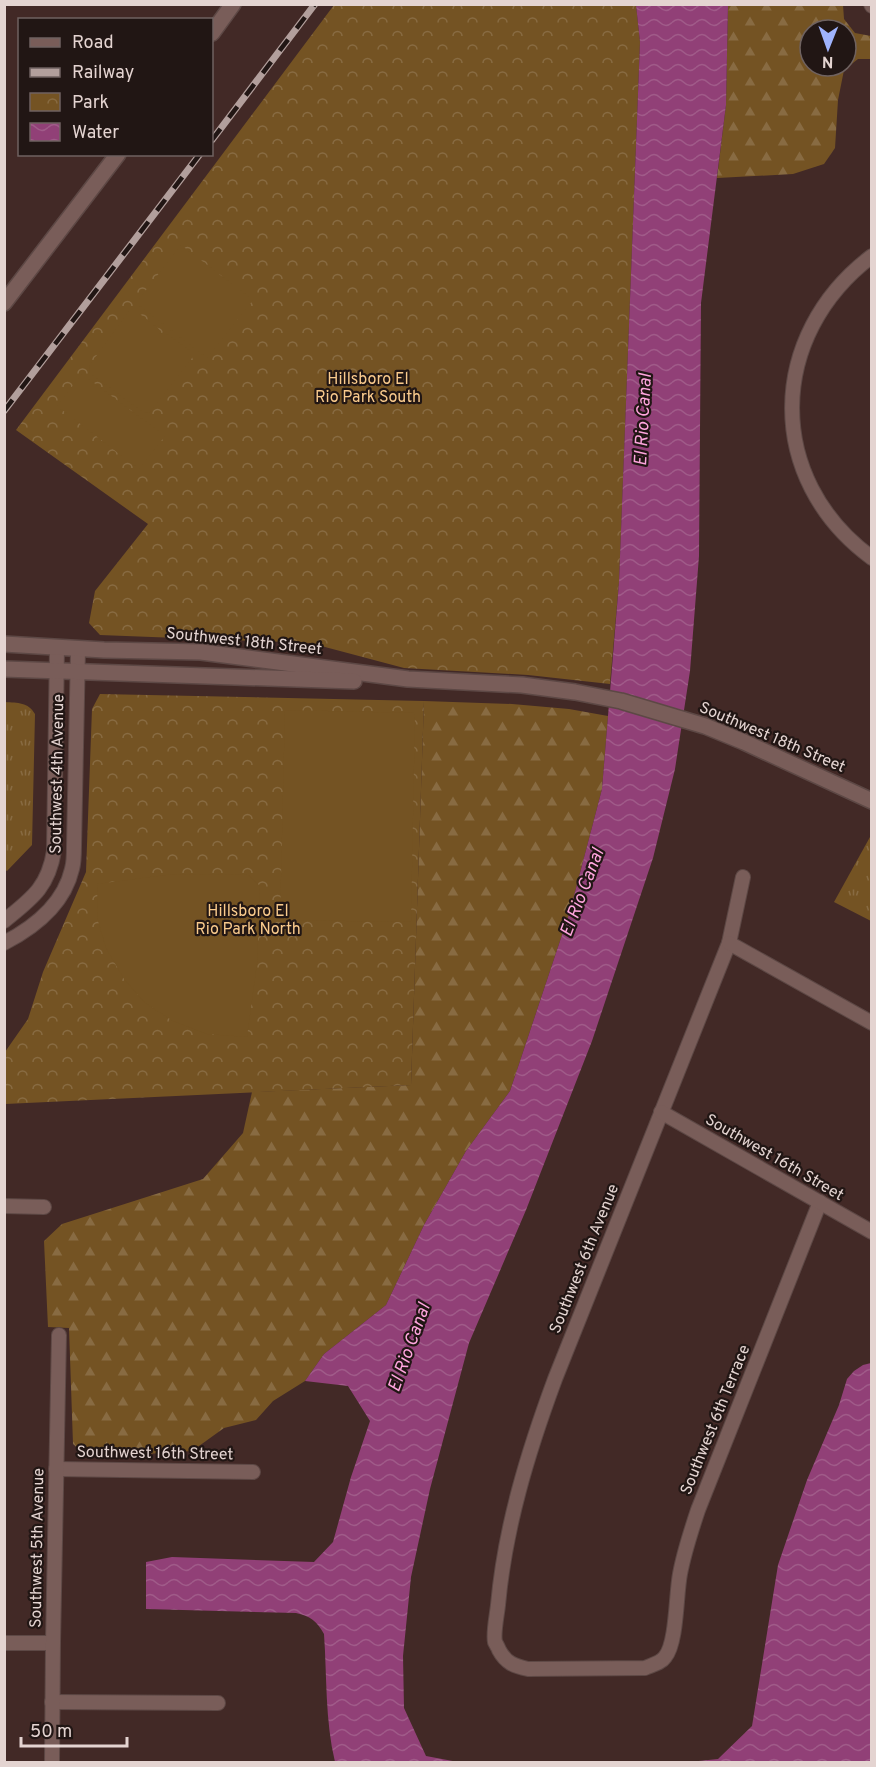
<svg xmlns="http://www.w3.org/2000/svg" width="876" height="1767" viewBox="0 0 876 1767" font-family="Overpass,sans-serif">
	<defs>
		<pattern id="grass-tufts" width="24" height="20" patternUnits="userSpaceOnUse" patternTransform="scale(1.5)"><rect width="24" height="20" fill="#745323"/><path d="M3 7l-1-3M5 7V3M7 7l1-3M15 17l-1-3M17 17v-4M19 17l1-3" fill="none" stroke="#886b42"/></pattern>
		<pattern id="forest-firs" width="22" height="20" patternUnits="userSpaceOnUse" patternTransform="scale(1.5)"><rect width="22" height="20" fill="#745323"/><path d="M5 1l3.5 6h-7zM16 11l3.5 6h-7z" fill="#886b42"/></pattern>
		<pattern id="park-crowns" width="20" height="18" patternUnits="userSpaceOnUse" patternTransform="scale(1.5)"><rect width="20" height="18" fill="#745323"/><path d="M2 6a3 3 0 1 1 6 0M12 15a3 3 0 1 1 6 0" fill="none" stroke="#886b42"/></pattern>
		<pattern id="water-waves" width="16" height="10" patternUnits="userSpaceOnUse" patternTransform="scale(1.5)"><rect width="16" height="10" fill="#914077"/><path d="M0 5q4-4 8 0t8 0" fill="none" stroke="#a05b89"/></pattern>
	</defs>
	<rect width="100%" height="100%" fill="#422926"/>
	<g fill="url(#grass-tufts)">
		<path d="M5 702C18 703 28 702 35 714L32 845 7 871 4 869Z"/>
		<polygon points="870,837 872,838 871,921 834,902"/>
	</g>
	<g fill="url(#forest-firs)" fill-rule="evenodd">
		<path d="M728 5H843L844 19 855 33 871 36V59H858L844 70 838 100 835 148 824 164 793 174 717 178 726 105ZM810 30H846V66H810Z"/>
		<polygon points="424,701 512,704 569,709 608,716 602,789 570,911 510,1091 466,1151 424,1225 386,1305 324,1354 305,1381 273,1401 256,1420 224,1428 192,1451 101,1457 84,1454 73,1444 69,1328 48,1327 44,1241 62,1224 203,1179 243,1133 252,1092 411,1085"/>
	</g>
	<g fill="url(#park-crowns)">
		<polygon points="334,5 636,5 640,42 619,582 610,684 528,675 404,668 310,643 100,635 89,623 95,591 148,524 16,430"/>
		<polygon points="100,694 424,701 411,1085 5,1104 5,1052 28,1019 43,972 86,872 92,709"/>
	</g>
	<g fill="#745323">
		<polygon points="181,245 253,300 207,358 136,303"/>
		<polygon points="129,311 136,311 159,329 159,334 164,332 192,352 192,358 150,412 144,413 90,373 89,366"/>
		<polygon points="82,374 165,436 139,469 57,406"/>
		<polygon points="285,710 415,713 411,922 280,920"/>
		<polygon points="173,874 248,875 260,886 257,963 247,1037 207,1034 173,1021 145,1003 124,979 106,948 98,921 97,884"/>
	</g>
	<g fill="url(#water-waves)">
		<path d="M636 5H728L726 105 701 303 699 556 690 671 675 769 653 858 592 1041 526 1210 469 1343 430 1489 411 1577 403 1656 404 1708 426 1756 458 1762H335C325 1720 327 1677 324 1634 317 1621 310 1616 296 1613L146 1609V1562L172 1557 314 1562 333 1542 351 1477 370 1421 348 1386 305 1381 324 1354 386 1305 424 1225 466 1151 510 1091 570 911 602 789 619 582 640 42Z"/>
		<polygon points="871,1363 871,1762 689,1762 718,1759 752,1726 778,1565 807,1480 839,1405 847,1379 854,1371 863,1365"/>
	</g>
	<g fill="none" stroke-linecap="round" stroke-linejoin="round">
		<g stroke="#5d4845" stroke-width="16">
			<g id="minor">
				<polyline points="871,4 872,6"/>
				<path d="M872 256C767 335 764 479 872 558"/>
				<path d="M743 877 729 943 555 1379C528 1452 505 1527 498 1605 497 1615 493 1633 495 1642 495 1642 499 1649 499 1650 506 1663 514 1666 528 1669L645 1668C652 1665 661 1663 665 1657 677 1643 676 1594 680 1574 684 1552 691 1531 698 1510L820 1202"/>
				<path d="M4 921C31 899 48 888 54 851L57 647"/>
				<path d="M4 943C35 927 64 904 72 869 74 862 74 853 74 846L78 649"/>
				<polyline points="729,943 872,1023"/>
				<polyline points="661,1112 872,1232"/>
				<polyline points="4,1206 44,1207"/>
				<polyline points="56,1469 253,1472"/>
				<polyline points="4,1643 53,1643"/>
				<polyline points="52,1702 218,1703"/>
				<polyline points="52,1762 53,1643 59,1335"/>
			</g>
		</g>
		<g stroke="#5d4845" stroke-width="18">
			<g id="secondary">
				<polyline points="212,33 233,4"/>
				<polyline points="4,303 118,154"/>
				<polyline points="4,644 104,650 201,652 408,679 522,685 575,692 621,701 705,726 744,742 872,801"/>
				<polyline points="4,669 354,681"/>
			</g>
		</g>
		<use href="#minor" stroke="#795d59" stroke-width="14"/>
		<use href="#secondary" stroke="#795d59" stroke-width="15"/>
		<g stroke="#b29f9c" stroke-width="7">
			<g id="rail">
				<polyline points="212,140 315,4"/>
				<polyline points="4,411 200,154"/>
			</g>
		</g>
		<use href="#rail" stroke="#211614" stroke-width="4.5" stroke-dasharray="14" stroke-linecap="butt"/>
	</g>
	<g text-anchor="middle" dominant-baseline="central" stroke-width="4.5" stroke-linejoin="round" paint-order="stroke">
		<g font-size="16" fill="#facb8d" stroke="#211614">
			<text x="368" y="380">Hillsboro El<tspan x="368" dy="18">Rio Park South</tspan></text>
			<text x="248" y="912">Hillsboro El<tspan x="248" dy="18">Rio Park North</tspan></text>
		</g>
		<g font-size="16" fill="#e4d4d1" stroke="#211614">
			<text transform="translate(244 642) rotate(6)">Southwest 18th Street</text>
			<text transform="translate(772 738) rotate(23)">Southwest 18th Street</text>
			<text transform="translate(58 774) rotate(-89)">Southwest 4th Avenue</text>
			<text transform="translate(774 1158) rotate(30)">Southwest 16th Street</text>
			<text transform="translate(585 1259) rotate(-68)">Southwest 6th Avenue</text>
			<text transform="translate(716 1420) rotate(-68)">Southwest 6th Terrace</text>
			<text transform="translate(155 1454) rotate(1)">Southwest 16th Street</text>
			<text transform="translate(38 1548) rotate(-89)">Southwest 5th Avenue</text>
		</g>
		<g font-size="18" font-style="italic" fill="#ffa5de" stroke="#211614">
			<text transform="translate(644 420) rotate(-87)">El Rio Canal</text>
			<text transform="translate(583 893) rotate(-69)">El Rio Canal</text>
			<text transform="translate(410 1348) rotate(-70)">El Rio Canal</text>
		</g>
	</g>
	<rect width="876" height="1767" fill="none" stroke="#e4d4d1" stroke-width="12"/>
	<rect x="18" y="18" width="195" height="138" fill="#211614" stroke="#6f6260" stroke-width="1.5"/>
	<rect x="30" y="38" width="30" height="9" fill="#795d59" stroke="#6f6260" stroke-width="1.5"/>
	<text x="72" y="48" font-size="18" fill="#e4d4d1">Road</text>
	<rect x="30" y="68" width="30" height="9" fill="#b29f9c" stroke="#6f6260" stroke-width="1.5"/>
	<text x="72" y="78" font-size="18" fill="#e4d4d1">Railway</text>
	<rect x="30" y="93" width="30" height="18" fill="url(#park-crowns)" stroke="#6f6260" stroke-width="1.5"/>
	<text x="72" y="108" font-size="18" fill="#e4d4d1">Park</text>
	<rect x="30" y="123" width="30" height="18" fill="url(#water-waves)" stroke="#6f6260" stroke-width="1.5"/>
	<text x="72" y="138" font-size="18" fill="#e4d4d1">Water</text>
	<g transform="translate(828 48) rotate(181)"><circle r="28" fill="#211614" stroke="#6f6260" stroke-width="1.5"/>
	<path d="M0-4.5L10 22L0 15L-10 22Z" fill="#9fb3fd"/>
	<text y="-9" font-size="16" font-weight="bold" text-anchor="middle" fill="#e4d4d1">N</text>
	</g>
	<path d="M21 1737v9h106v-9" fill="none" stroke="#e4d4d1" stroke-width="3"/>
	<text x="30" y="1737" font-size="18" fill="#e4d4d1" stroke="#211614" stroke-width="4.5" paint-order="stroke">50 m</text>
</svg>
